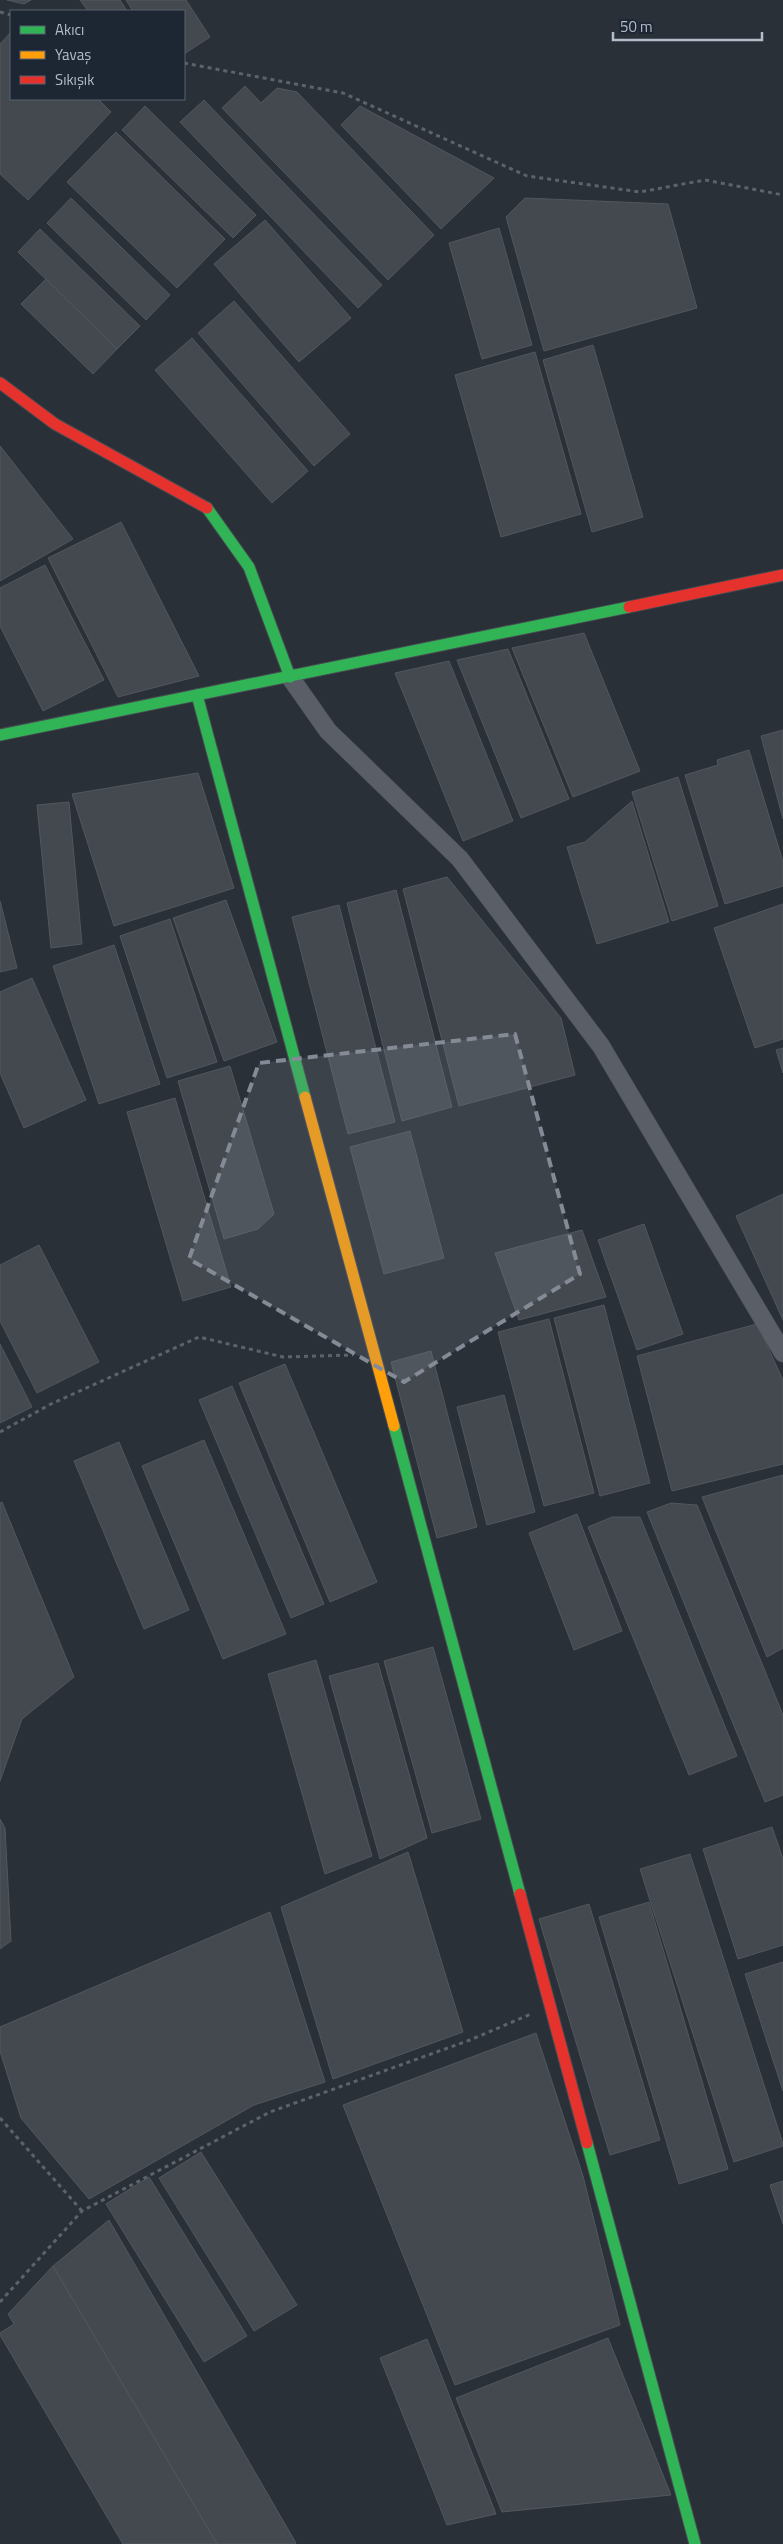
<svg xmlns="http://www.w3.org/2000/svg" width="783" height="2544" viewBox="0 0 783 2544" font-family="'Titillium Web',sans-serif">
	<rect width="100%" height="100%" fill="#2a3038"/>
	<g fill="#444950" stroke="#52575f">
		<polygon points="7,0 31,0 24,4"/>
		<polygon points="80,0 120,0 127,11 88,11"/>
		<polygon points="126,0 186,0 210,37 184,54 184,11 133,11"/>
		<polygon points="11,32 11,99 98,99 111,112 28,200 0,174 0,44"/>
		<polygon points="245,86 261,103 277,88 297,92 434,235 388,280 222,108"/>
		<polygon points="204,100 382,285 358,308 180,122"/>
		<polygon points="145,106 256,215 233,238 122,130"/>
		<polygon points="360,106 494,178 441,229 341,125"/>
		<polygon points="116,132 225,239 177,288 67,182"/>
		<polygon points="71,198 170,295 146,320 47,223"/>
		<polygon points="525,198 668,204 697,308 544,351 506,217"/>
		<polygon points="265,220 351,318 299,362 214,264"/>
		<polygon points="499,228 532,345 482,359 449,243"/>
		<polygon points="40,229 140,326 117,349 18,252"/>
		<polygon points="46,279 117,349 93,374 21,304"/>
		<polygon points="234,301 350,434 314,466 198,333"/>
		<polygon points="192,338 308,471 272,503 155,370"/>
		<polygon points="593,345 643,517 592,532 543,360"/>
		<polygon points="535,352 581,514 501,537 455,375"/>
		<polygon points="0,446 73,539 0,581"/>
		<polygon points="121,522 199,676 118,697 48,558"/>
		<polygon points="45,565 104,680 43,711 0,626 0,588"/>
		<polygon points="584,633 640,771 573,797 512,648"/>
		<polygon points="508,649 569,799 521,818 457,660"/>
		<polygon points="449,661 513,821 463,841 395,673"/>
		<polygon points="783,730 783,819 761,736"/>
		<polygon points="749,750 783,862 783,886 725,904 685,775 718,765 717,760"/>
		<polygon points="198,773 234,888 114,926 72,794"/>
		<polygon points="678,777 718,906 672,921 632,792"/>
		<polygon points="632,801 669,922 597,944 567,847 585,842"/>
		<polygon points="69,802 82,944 51,948 37,805"/>
		<polygon points="447,877 561,1018 575,1075 459,1106 403,889"/>
		<polygon points="396,890 452,1107 402,1121 347,903"/>
		<polygon points="226,900 277,1042 224,1061 173,918"/>
		<polygon points="0,901 17,968 0,972"/>
		<polygon points="783,904 783,1039 755,1048 714,928"/>
		<polygon points="339,905 395,1122 348,1134 292,917"/>
		<polygon points="170,919 217,1062 167,1078 120,936"/>
		<polygon points="114,945 160,1084 99,1104 53,966"/>
		<polygon points="32,978 86,1100 24,1128 0,1073 0,992"/>
		<polygon points="783,1048 783,1073 776,1050"/>
		<polygon points="230,1066 274,1214 258,1229 224,1239 178,1081"/>
		<polygon points="175,1098 231,1287 183,1301 127,1112"/>
		<polygon points="410,1131 444,1258 384,1274 350,1147"/>
		<polygon points="783,1194 783,1320 736,1216"/>
		<polygon points="644,1224 683,1334 637,1350 598,1240"/>
		<polygon points="582,1230 606,1297 519,1320 495,1253"/>
		<polygon points="39,1245 99,1362 37,1393 0,1321 0,1265"/>
		<polygon points="604,1305 650,1483 600,1496 554,1318"/>
		<polygon points="549,1319 594,1493 544,1506 498,1332"/>
		<polygon points="757,1324 783,1380 783,1464 672,1491 637,1356"/>
		<polygon points="0,1344 32,1407 0,1423"/>
		<polygon points="431,1351 477,1527 437,1538 391,1362"/>
		<polygon points="285,1364 377,1582 330,1602 239,1383"/>
		<polygon points="232,1386 324,1604 291,1618 199,1400"/>
		<polygon points="504,1395 535,1512 487,1525 457,1407"/>
		<polygon points="204,1440 286,1634 223,1659 142,1466"/>
		<polygon points="119,1442 189,1610 144,1629 74,1461"/>
		<polygon points="783,1475 783,1648 767,1657 702,1497"/>
		<polygon points="2,1502 74,1677 22,1719 0,1781 0,1503"/>
		<polygon points="671,1503 697,1505 783,1715 783,1795 765,1802 647,1512"/>
		<polygon points="577,1514 622,1631 574,1650 529,1533"/>
		<polygon points="612,1517 640,1517 737,1756 689,1775 588,1527"/>
		<polygon points="433,1647 481,1819 432,1833 384,1661"/>
		<polygon points="316,1660 372,1856 325,1874 268,1674"/>
		<polygon points="378,1663 427,1838 380,1859 329,1676"/>
		<polygon points="0,1819 5,1828 11,1941 0,1949"/>
		<polygon points="772,1827 783,1859 783,1945 738,1959 703,1849"/>
		<polygon points="408,1852 463,2032 333,2079 281,1907"/>
		<polygon points="690,1854 783,2144 783,2146 734,2162 640,1869"/>
		<polygon points="649,1902 728,2169 679,2184 599,1917"/>
		<polygon points="589,1904 660,2140 610,2155 539,1919"/>
		<polygon points="270,1912 325,2082 254,2105 89,2199 21,2118 0,2051 0,2027"/>
		<polygon points="783,1962 783,2091 745,1974"/>
		<polygon points="536,2033 583,2176 620,2325 455,2385 343,2105"/>
		<polygon points="201,2152 297,2305 254,2331 159,2178"/>
		<polygon points="149,2177 247,2336 204,2362 106,2204"/>
		<polygon points="783,2181 783,2224 770,2185"/>
		<polygon points="109,2220 296,2543 295,2544 217,2544 53,2266"/>
		<polygon points="53,2266 217,2544 123,2544 0,2335 0,2333 14,2324 8,2314"/>
		<polygon points="608,2338 671,2495 502,2512 456,2398"/>
		<polygon points="427,2339 496,2514 447,2525 380,2358"/>
	</g>
	<g fill="none" stroke-linecap="round" stroke-linejoin="round">
		<g stroke="#484c53" stroke-width="19">
			<polyline id="street" points="290,677 328,731 460,859 601,1046 783,1353"/>
		</g>
		<g stroke="#484c53" stroke-width="13">
			<g id="fast">
				<polyline points="207,508 249,567 290,677"/>
				<polyline points="197,695 305,1097"/>
				<polyline points="0,735 629,607"/>
				<polyline points="394,1426 520,1894"/>
				<polyline points="587,2143 695,2544"/>
			</g>
		</g>
		<g stroke="#484c53" stroke-width="13">
			<polyline id="slow" points="305,1097 394,1426"/>
		</g>
		<g stroke="#484c53" stroke-width="13">
			<g id="jam">
				<polyline points="0,383 55,424 207,508"/>
				<polyline points="629,607 783,575"/>
				<polyline points="520,1894 587,2143"/>
			</g>
		</g>
		<g stroke="#5d636a" stroke-width="3" stroke-dasharray="4 4" stroke-linecap="butt">
			<polyline points="0,12 11,15"/>
			<polyline points="184,63 343,93 527,176 640,192 705,180 783,195"/>
			<polyline points="0,1432 51,1404 199,1337 283,1357 353,1355"/>
			<polyline points="0,2118 82,2211"/>
			<polyline points="0,2302 82,2211 270,2112 470,2040 531,2014"/>
		</g>
		<use href="#street" stroke="#5a5e66" stroke-width="18"/>
		<use href="#fast" stroke="#30b455" stroke-width="11"/>
		<use href="#slow" stroke="#ff9f0a" stroke-width="11"/>
		<use href="#jam" stroke="#e5322d" stroke-width="11"/>
	</g>
	<path fill="#848b96" fill-opacity="0.2" stroke="#848b96" stroke-width="4" stroke-dasharray="10 6" stroke-linejoin="round" d="M515 1034 580 1274 404 1382 189 1259 259 1063Z"/>
	<rect x="10" y="10" width="175" height="90" fill="#1d2633" stroke="#59626f"/>
	<rect x="20" y="26" width="25" height="8" fill="#30b455" stroke="#59626f"/>
	<text x="55" y="35" font-size="15" fill="#b4bcc9">Akıcı</text>
	<rect x="20" y="51" width="25" height="8" fill="#ff9f0a" stroke="#59626f"/>
	<text x="55" y="60" font-size="15" fill="#b4bcc9">Yavaş</text>
	<rect x="20" y="76" width="25" height="8" fill="#e5322d" stroke="#59626f"/>
	<text x="55" y="85" font-size="15" fill="#b4bcc9">Sıkışık</text>
	<path d="M613 32v8h149v-8" fill="none" stroke="#b4bcc9" stroke-width="2.5"/>
	<text x="620" y="32" font-size="15" fill="#b4bcc9" stroke="#1d2633" stroke-width="4" paint-order="stroke">50 m</text>
</svg>
